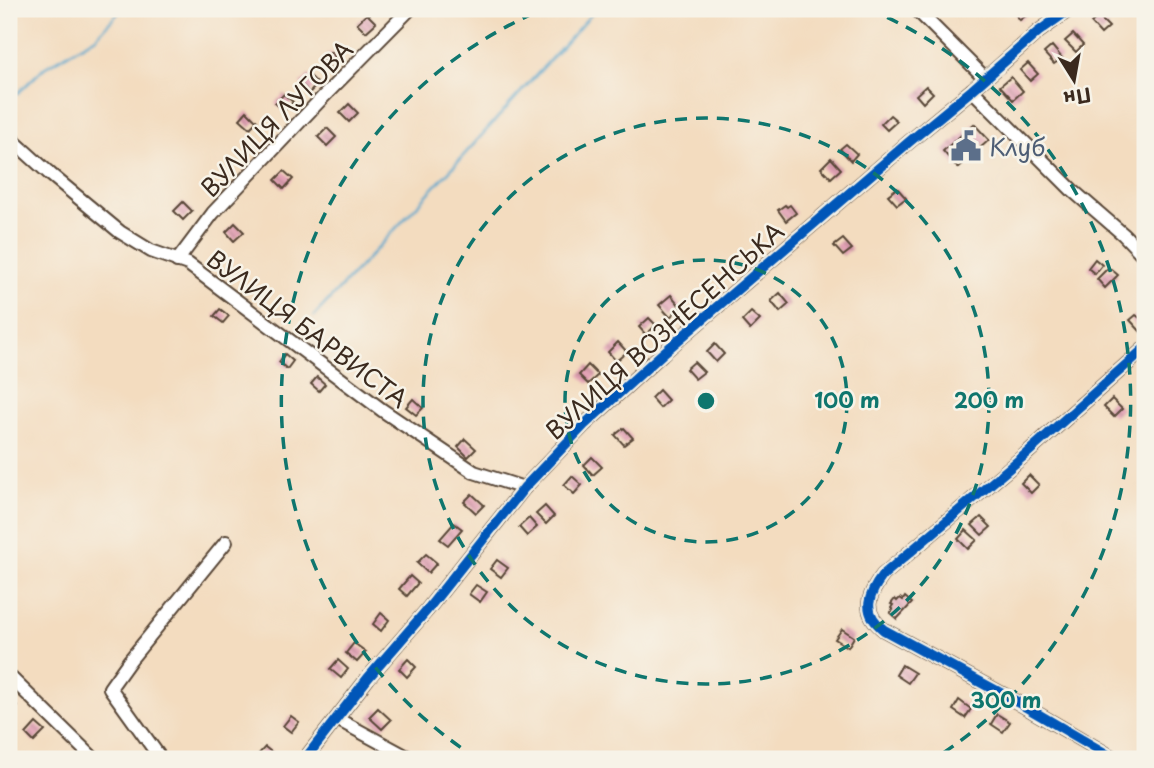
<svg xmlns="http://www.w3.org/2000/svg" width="1154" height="768" viewBox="0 0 1154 768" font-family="'Playpen Sans',sans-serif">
	<defs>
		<pattern id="building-back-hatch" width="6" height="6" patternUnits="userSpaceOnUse" patternTransform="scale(1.75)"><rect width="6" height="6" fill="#e3a2b5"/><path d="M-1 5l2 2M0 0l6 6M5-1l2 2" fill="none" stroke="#b98493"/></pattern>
	</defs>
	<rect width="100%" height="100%" fill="#f7f3e8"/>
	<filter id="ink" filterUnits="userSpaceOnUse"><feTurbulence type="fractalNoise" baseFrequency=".0143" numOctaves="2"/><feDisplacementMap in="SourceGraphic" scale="14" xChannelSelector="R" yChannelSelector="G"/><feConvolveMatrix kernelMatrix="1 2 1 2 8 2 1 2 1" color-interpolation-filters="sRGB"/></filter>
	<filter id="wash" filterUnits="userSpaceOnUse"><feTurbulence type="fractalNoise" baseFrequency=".00686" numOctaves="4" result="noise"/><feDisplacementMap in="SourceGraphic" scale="28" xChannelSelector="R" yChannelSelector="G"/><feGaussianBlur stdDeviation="1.57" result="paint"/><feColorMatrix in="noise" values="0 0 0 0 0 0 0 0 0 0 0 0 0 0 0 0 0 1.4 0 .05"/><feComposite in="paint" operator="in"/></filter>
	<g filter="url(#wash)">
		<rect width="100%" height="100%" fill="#f3dcbf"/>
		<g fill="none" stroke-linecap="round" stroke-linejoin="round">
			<g stroke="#51a4cc" stroke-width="2.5">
				<polyline points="18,93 44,68 96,37 122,9"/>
				<polyline points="314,316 454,166 596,9"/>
			</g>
		</g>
		<g id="blocks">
			<g fill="url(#building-back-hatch)">
				<polygon points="1012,9 1026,9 1029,13 1020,20"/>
				<polygon points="367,14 376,23 366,32 357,23"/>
				<polygon points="1098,16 1109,27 1101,34 1091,23"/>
				<polygon points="1073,34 1083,45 1076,52 1065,41"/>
				<polygon points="1052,46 1062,58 1054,64 1044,53"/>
				<polygon points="330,52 339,61 330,70 321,62"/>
				<polygon points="1028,63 1038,74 1030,81 1020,70"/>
				<polygon points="309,75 318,84 309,93 300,84"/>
				<polygon points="1011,77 1023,91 1013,100 1000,86"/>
				<polygon points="926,86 933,93 923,103 916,95"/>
				<polygon points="284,94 293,102 284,111 275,103"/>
				<polygon points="349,104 358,113 349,122 340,113"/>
				<polygon points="247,111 257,121 250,128 240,119"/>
				<polygon points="890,115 897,121 887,130 881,124"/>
				<polygon points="974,124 989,140 958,168 943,151"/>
				<polygon points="327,128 336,137 327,146 318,137"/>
				<polygon points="846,144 857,154 851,161 840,149"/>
				<polygon points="831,158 841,169 831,178 821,168"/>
				<polygon points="284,171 293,179 284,189 275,180"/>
				<polygon points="897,188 906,198 897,205 888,195"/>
				<polygon points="183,202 192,211 183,220 174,211"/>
				<polygon points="785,205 787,207 790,205 796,213 786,221 778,210"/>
				<polygon points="235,223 244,232 234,241 226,232"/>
				<polygon points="843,239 852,249 843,256 834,246"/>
				<polygon points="1095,259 1102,265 1095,274 1088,268"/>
				<polygon points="1107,269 1109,271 1111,269 1118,275 1105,288 1097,279"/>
				<polygon points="780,293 789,304 780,312 771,301"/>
				<polygon points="671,295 681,307 670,317 659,305"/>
				<polygon points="220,309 229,316 223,323 214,316"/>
				<polygon points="751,312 760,320 750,330 742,321"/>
				<polygon points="1136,315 1141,319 1145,315 1145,328 1141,332 1130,320"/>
				<polygon points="649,318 656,325 646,335 639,327"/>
				<polygon points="618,342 627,352 616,361 608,352"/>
				<polygon points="715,344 724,354 716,362 707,352"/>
				<polygon points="285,354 293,361 287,369 279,362"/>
				<polygon points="694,362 704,372 695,379 686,369"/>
				<polygon points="588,365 598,375 588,384 579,375"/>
				<polygon points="317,377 325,384 319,391 311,384"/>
				<polygon points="659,390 668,400 660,408 651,398"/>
				<polygon points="413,399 423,408 416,415 406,407"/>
				<polygon points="1112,399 1122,409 1114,417 1104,407"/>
				<polygon points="624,428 633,438 624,445 615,435"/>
				<polygon points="465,439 476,449 468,457 458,447"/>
				<polygon points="592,457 602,467 593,475 584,465"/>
				<polygon points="1029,475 1039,485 1031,493 1021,483"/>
				<polygon points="572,476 582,485 574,494 564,485"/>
				<polygon points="472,494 484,505 476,513 464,502"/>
				<polygon points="545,506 554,516 546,524 536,514"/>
				<polygon points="981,517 991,527 982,535 972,525"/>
				<polygon points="529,518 537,527 527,536 519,527"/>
				<polygon points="454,523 462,529 448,545 440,539"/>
				<polygon points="966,530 977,540 968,549 958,539"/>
				<polygon points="426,554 437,563 428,573 417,563"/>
				<polygon points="497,560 508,568 501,577 490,569"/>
				<polygon points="410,576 418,583 407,596 399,589"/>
				<polygon points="476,585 487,592 480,602 469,594"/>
				<polygon points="905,597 912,603 897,619 890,613 893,610 891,608 893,605 891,604 895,599 897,601 900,598 903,600"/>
				<polygon points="381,613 389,620 381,631 373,624"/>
				<polygon points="842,629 854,637 848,647 835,639"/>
				<polygon points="354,643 366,652 357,662 346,653"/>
				<polygon points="408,659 416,667 407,677 399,669"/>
				<polygon points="338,660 348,669 341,678 330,669"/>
				<polygon points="902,665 915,673 908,683 896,675"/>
				<polygon points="9,699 17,707 9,716"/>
				<polygon points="959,700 971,709 965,718 953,710"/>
				<polygon points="378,708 391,720 382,729 369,717"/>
				<polygon points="997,714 1010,722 1003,732 991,724"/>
				<polygon points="291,716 299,722 291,732 283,726"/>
				<polygon points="36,723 45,731 34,742 26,734"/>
				<polygon points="265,747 275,755 272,759 260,759 256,757"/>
			</g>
		</g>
	</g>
	<g filter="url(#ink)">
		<use href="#blocks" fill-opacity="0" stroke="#574536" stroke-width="2"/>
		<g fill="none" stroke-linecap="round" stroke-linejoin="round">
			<g stroke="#574536" stroke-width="16">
				<g id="minor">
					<polyline points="916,9 985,78"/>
					<polyline points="972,90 1072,190 1124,235 1145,257"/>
					<polyline points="9,137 50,174 120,232 151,251 188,264 382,410 474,472 524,488"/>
					<polyline points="177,261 213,213 324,96 410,9"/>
					<polyline points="9,676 94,759"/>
					<polyline points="337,719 411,759"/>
					<polyline points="161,759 110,688 130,660 226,542"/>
					<polyline points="305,759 368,678 427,610 524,488 584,425 662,354 909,142 972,90 1038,32 1070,9"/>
					<path d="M1115 759 1019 703 884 630C861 612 868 595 883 575L1026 454 1145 348"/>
				</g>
			</g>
			<use href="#minor" stroke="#fff" stroke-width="12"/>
			<g stroke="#f7f3e8" stroke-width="15">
				<g id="cycleway">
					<polyline points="305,759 368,678 427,610 524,488 584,425 662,354 909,142 972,90 1038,32 1070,9"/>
					<path d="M1115 759 1019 703 884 630C861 612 868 595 883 575L1026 454 1145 348"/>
				</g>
			</g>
			<use href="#cycleway" stroke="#0057b8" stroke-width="10"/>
		</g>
	</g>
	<g fill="none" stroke="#0f766e" stroke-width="3.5" stroke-dasharray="12 9">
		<circle cx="706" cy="401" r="141"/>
		<circle cx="706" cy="401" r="283"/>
		<path d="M478 759A424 424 0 0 1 544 9M868 9A424 424 0 0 1 934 759"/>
	</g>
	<defs>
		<g id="civic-bare" transform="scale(2.415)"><path d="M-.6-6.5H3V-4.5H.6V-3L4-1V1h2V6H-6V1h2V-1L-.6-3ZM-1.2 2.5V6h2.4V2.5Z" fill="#5c6f8a" stroke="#f7f3e8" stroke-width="2.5" paint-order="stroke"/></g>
	</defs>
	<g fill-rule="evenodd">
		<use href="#civic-bare" x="966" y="146"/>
	</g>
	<g text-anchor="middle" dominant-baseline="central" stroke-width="5" stroke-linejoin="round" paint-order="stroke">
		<g font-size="24" fill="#3b2a1e" stroke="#f7f3e8">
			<text transform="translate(276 118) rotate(-46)">ВУЛИЦЯ ЛУГОВА</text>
			<text transform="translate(308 328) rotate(37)">ВУЛИЦЯ БАРВИСТА</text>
			<text transform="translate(664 330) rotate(-42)">ВУЛИЦЯ ВОЗНЕСЕНСЬКА</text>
		</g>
		<g font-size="24" fill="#4e5e75" stroke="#f7f3e8" text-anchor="start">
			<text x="989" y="146">Клуб</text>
		</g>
	</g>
	<circle cx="706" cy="401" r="10" fill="#0f766e" stroke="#f7f3e8" stroke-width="3.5"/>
	<g font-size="21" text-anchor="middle" font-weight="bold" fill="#0f766e" stroke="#f7f3e8" stroke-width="5" stroke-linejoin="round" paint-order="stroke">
		<text x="847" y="408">100 m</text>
		<text x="989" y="408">200 m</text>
		<text x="1006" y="708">300 m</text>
	</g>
	<rect width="1154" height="768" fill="none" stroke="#f7f3e8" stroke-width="35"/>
	<g transform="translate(1074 80) rotate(169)" stroke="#f7f3e8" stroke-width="5" paint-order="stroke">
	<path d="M0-5L12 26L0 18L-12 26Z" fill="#3b2a1e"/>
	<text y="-10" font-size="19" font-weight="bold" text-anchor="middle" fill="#3b2a1e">Пн</text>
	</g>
</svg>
